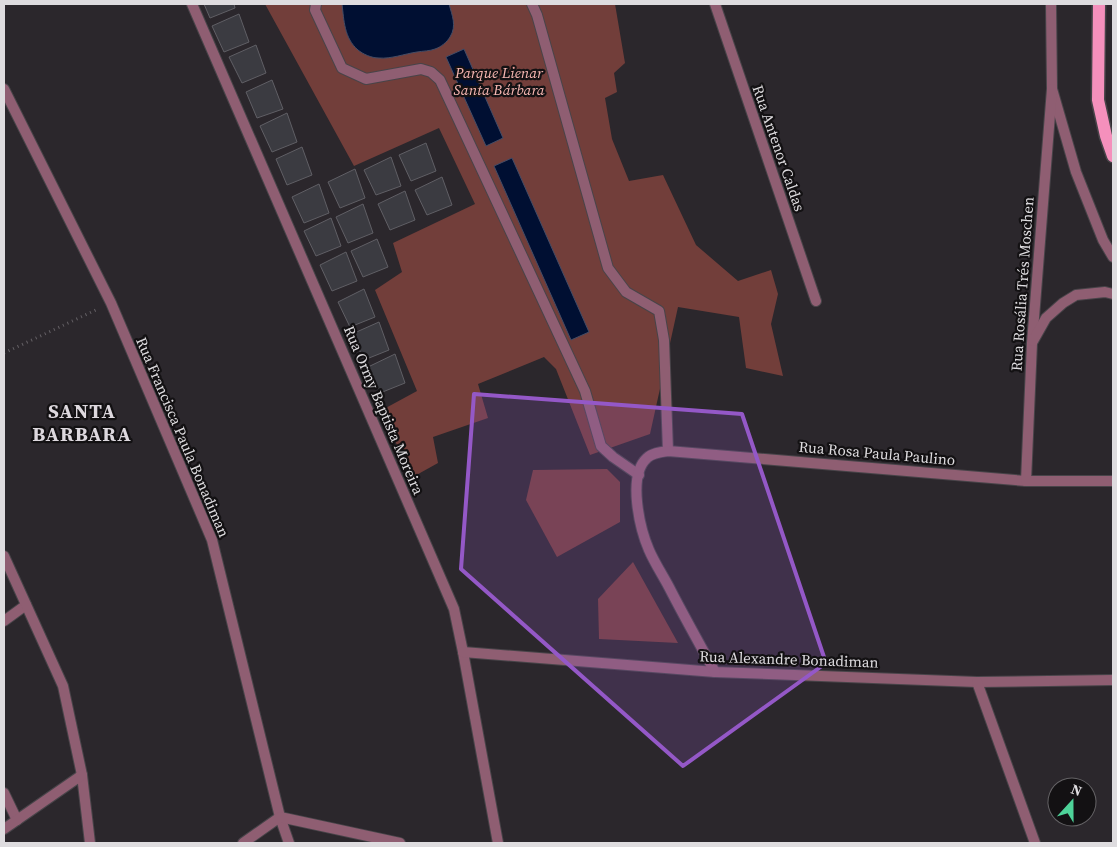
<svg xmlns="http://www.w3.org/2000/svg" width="1117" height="847" viewBox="0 0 1117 847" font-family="'Source Serif 4',serif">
	<rect width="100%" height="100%" fill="#2b272c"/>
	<g fill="#723e3a">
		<polygon points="265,4 615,4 625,63 614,73 617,92 605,98 612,139 629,181 663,175 696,245 738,281 771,270 778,294 771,324 783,376 746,368 739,317 678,307 650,434 590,455 556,369 544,357 478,384 488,418 433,437 438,463 411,478 382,410 417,391 375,290 402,272 393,243 475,204 439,128 354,166"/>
		<polygon points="607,469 620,482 620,522 557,557 526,500 533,470"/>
		<polygon points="633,562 678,643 599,639 598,599"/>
	</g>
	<g fill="#000f32" stroke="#434c66">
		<path d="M342 4H449C452 15 457 26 450 37 447 42 441 47 435 49 430 51 423 51 417 52 404 54 391 59 379 58 371 58 363 54 358 50 344 38 344 20 342 4Z"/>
		<polygon points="464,49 503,138 486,146 446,57"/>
		<polygon points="512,158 589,332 571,340 494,166"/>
	</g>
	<g fill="#3b3b41" stroke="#605f65">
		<polygon points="204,4 234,4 235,8 210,18"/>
		<polygon points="239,14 249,42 224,52 212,26"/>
		<polygon points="256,45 266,73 242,83 229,57"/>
		<polygon points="272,80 283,109 257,118 246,92"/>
		<polygon points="287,113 297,142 272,152 260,126"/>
		<polygon points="426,143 436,171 411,181 399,155"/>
		<polygon points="302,147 312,175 287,185 276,159"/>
		<polygon points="391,157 401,186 376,195 364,170"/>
		<polygon points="355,169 365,198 340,208 328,182"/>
		<polygon points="442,177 452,205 427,215 415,190"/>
		<polygon points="319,184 329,213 304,223 292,197"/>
		<polygon points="405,191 415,220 390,230 378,204"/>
		<polygon points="363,204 373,233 348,243 336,217"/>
		<polygon points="331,218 341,246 316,256 304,231"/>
		<polygon points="377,239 388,267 363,277 351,251"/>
		<polygon points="346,252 357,281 332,291 320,265"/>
		<polygon points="364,289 375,317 350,327 338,302"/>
		<polygon points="379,322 389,350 364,360 352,334"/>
		<polygon points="395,354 405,383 380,393 368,367"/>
	</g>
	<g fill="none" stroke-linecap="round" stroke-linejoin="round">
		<g stroke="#484449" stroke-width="12">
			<g id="service">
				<polyline points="316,4 315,10 342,68 366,79 421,69 431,72 440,80 585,391 601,446 613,457 639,475"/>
				<polyline points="532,4 537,15 608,268 626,292 659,311 664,340 668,451"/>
				<polyline points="4,621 26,605"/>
				<polyline points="4,793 17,820"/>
			</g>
		</g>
		<g stroke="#484449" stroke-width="12">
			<g id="minor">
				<polyline points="192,4 454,609 463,652 498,843"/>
				<polyline points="715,4 816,301"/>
				<polyline points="4,89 111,303 212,540 280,817 289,843"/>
				<polyline points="4,556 63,686 82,775 90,843"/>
				<polyline points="463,652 715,672 977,682 1113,680"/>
				<path d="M715 672C700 645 685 618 671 591 664 577 655 564 649 550 640 529 627 476 647 458 652 453 661 452 668 451L1026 481"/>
				<polyline points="977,682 1035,843"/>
				<polyline points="4,829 82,775"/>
				<polyline points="243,843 280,817 400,843"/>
			</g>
		</g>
		<g stroke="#484449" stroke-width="12">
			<g id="tertiary">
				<polyline points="1051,4 1052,89 1076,172 1103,240 1113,257"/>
				<polyline points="1052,89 1032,343 1026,481 1113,481"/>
				<polyline points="1033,341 1046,318 1063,303 1076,295 1105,292 1113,294"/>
			</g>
		</g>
		<g stroke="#484449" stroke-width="15">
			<polyline id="primary" points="1099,4 1098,100 1106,136 1113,156"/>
		</g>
		<polyline stroke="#646065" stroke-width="3" stroke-dasharray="1 4" stroke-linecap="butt" points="4,353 98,309"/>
		<use href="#service" stroke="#8f5e72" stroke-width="10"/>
		<use href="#minor" stroke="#8f5e72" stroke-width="10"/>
		<use href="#tertiary" stroke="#8f5e72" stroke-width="10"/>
		<use href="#primary" stroke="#f590bc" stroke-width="12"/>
	</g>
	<path fill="#9458c7" fill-opacity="0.2" stroke="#9458c7" stroke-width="4" stroke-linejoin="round" d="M474 394 742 414 826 663 683 766 461 569Z"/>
	<g text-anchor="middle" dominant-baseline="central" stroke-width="4.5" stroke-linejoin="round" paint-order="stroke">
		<g font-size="15" font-style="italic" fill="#f7b7b2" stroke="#131113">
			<text x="499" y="72">Parque Lienar<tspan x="499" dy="17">Santa Bárbara</tspan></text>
		</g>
		<g font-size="15" fill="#dedcdf" stroke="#131113">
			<text transform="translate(779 148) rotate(71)">Rua Antenor Caldas</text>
			<text transform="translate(1022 284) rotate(-86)">Rua Rosália Trés Moschen</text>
			<text transform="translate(384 410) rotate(67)">Rua Ormy Baptista Moreira</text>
			<text transform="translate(183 437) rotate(67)">Rua Francisca Paula Bonadiman</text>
			<text transform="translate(877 453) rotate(5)">Rua Rosa Paula Paulino</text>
			<text transform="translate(789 659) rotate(2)">Rua Alexandre Bonadiman</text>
		</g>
		<g font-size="20" font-weight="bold" letter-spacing="1" fill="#ddd8de" stroke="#131113">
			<text x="82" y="411">SANTA<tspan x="82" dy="23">BARBARA</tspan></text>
		</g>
	</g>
	<rect width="1117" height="847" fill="none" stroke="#dedcdf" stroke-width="10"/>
	<g transform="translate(1072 802) rotate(21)"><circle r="24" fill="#131113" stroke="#646265"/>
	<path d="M0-4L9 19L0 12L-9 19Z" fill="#4ed399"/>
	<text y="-8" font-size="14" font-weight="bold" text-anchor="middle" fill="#dedcdf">N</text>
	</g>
</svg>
